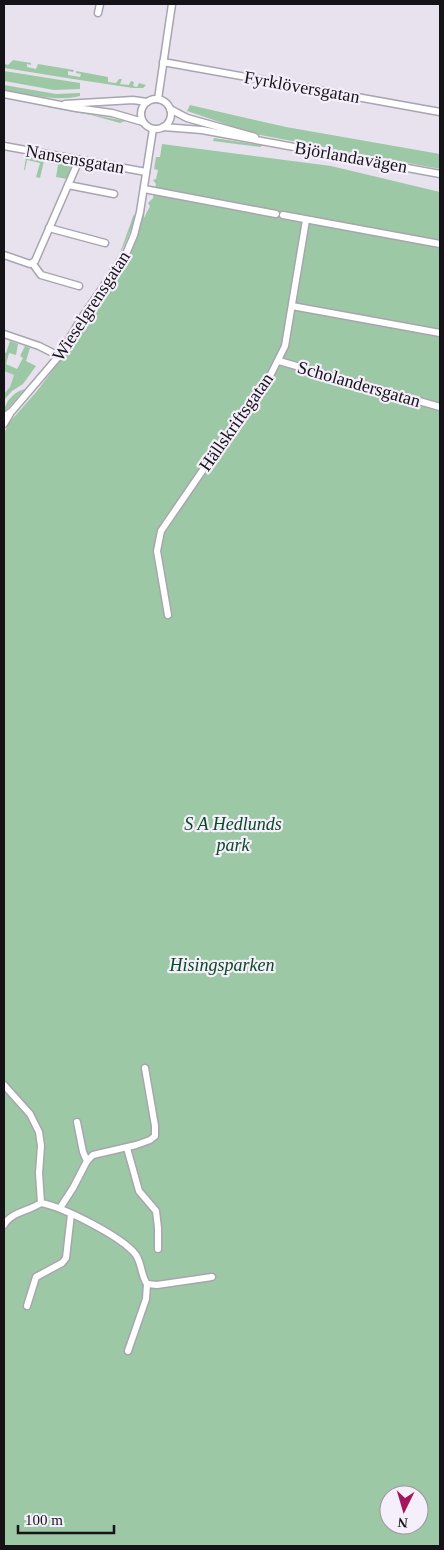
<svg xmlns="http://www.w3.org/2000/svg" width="444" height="1550" viewBox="0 0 444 1550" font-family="'Times New Roman',serif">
	<rect width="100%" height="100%" fill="#e8e2ee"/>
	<polygon fill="#e0d7ea" points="4,371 14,375 10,387 4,394"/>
	<g fill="#9cc8a6" fill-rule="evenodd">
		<polygon points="13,60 31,63 31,65 27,64 27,67 36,69 38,64 74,70 73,72 68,71 68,75 80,77 81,74 76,73 76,71 108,77 108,82 116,83 119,79 122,79 120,84 129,85 131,81 134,82 133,86 137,87 139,83 146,85 143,88 133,88 73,79 5,68 5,64 8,65"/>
		<polygon points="4,71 80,83 80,89 54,90 4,81"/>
		<path d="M4 85 56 94 80 93V96C55 102 29 94 4 90Z"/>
		<polygon points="190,105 286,127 440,154 440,169 255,134 187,111"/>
		<polygon points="47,106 125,121 120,123 91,115 47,107"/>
		<polygon points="214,138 262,145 261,147 213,141"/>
		<path d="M162 144 331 166 440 192V1546H4V434L8 424 37 391 99 308 141 224 145 204 144 218 150 206 148 203 153 198 156 184 153 180 156 179 158 170 154 169 156 157H160ZM389 1495H419V1525H389Z"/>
		<polygon points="28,156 70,163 72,167 67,179 56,177 58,165 44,161 40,178 36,177 40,163 27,160 25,170 24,170 26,157"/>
		<path d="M134 214 135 217C124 256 101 285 78 317L120 253Z"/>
		<polygon points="10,341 18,344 16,355 9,353 6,364 17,369 23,358 20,356 25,346 30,348 26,361 36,366 23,384 12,391 4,400 4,394 10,387 14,375 4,371 4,352 6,353"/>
		<path d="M25 389 4 413C4 402 15 391 25 389Z"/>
	</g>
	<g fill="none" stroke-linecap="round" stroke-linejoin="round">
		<g stroke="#a9a4af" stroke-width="9">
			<g id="minor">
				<polyline points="98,13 100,4"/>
				<polyline points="163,62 440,112"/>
				<polyline points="4,94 76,108 112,113 143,122"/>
				<polyline points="158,99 172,4"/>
				<circle cx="156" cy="114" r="15"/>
				<polyline points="65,104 133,100 147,102"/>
				<polyline points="170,109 187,118 255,137"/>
				<polyline points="163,127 202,130 440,174"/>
				<polyline points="4,146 146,172"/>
				<polyline points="68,185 114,194"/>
				<polyline points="144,189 276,214"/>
				<polyline points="283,215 440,244"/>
				<polyline points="49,228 105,243"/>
				<polyline points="4,255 30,264 35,261 79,160"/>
				<polyline points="33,264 41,275 79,286"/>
				<polyline points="292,306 440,333"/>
				<polyline points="4,334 39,346 59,356"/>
				<polyline points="279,361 440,407"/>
				<polyline points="4,417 12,411 59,356 81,319 126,254 134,235 140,212 153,129"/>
				<polyline points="4,424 10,414"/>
				<polyline points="168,615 157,551 161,531 251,400 271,374 285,346 306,220"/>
				<path d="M4 1085 30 1114 39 1132 41 1146 39 1173 41 1203C63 1207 123 1237 136 1255 142 1264 141 1276 147 1284L157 1285 212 1277"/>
				<polyline points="77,1122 83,1152 87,1161"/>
				<polyline points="127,1148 139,1191 156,1211 158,1228 158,1249"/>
				<polyline points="60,1208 73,1188 87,1161 93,1155 136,1145 150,1140 155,1136 155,1126 145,1068"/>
				<path d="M4 1225C11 1212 29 1211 41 1203"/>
				<polyline points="27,1306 36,1277 62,1263 66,1258 71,1214"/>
				<polyline points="128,1351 146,1299 147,1284"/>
			</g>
		</g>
		<use href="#minor" stroke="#fff" stroke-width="6"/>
	</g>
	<g text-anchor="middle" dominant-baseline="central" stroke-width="4.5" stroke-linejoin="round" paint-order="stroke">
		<g font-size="18" fill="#151317" stroke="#f5effb">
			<text transform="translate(302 87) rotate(10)">Fyrklöversgatan</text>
			<text transform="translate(351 157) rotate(10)">Björlandavägen</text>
			<text transform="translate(75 159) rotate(10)">Nansensgatan</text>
			<text transform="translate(91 306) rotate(-57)">Wieselgrensgatan</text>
			<text transform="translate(359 384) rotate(16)">Scholandersgatan</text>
			<text transform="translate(236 422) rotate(-55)">Hällskriftsgatan</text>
		</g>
		<g font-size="18" font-style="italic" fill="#094923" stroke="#f5effb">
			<text x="233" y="824">S A Hedlunds<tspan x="233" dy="21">park</tspan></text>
			<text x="222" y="965">Hisingsparken</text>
		</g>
	</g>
	<rect width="444" height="1550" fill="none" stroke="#151317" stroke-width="10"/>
	<g transform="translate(404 1510) rotate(185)"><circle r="24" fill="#f5effb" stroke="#9b97a0"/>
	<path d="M0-4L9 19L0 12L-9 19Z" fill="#a4165b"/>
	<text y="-8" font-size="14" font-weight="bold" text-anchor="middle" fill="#151317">N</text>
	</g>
	<path d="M18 1525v8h96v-8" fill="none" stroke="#151317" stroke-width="2.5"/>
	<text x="25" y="1525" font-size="15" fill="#151317" stroke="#f5effb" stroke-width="4" paint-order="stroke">100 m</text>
</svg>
